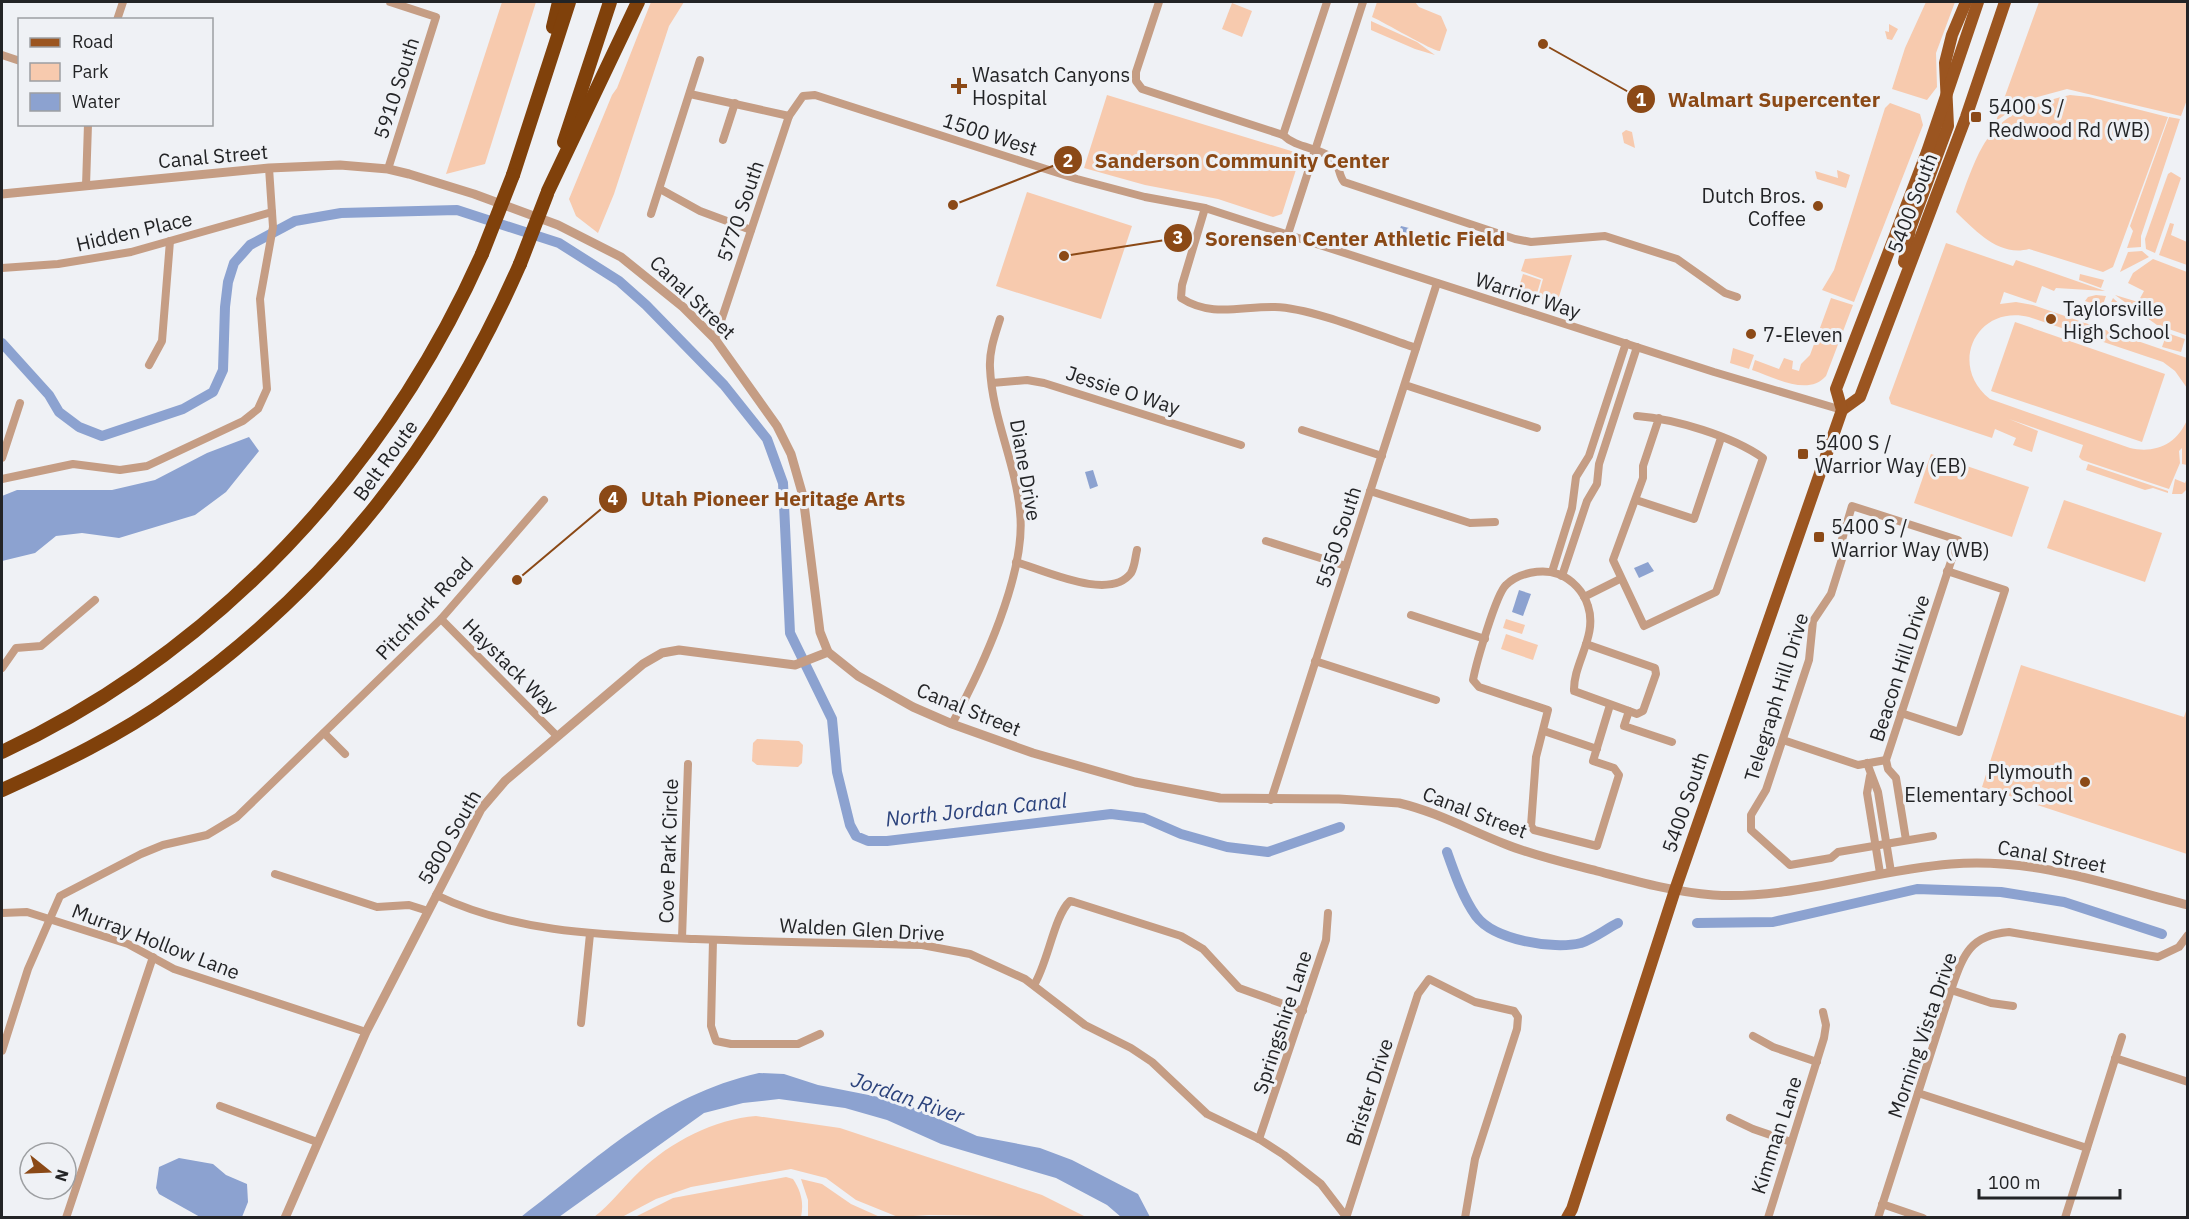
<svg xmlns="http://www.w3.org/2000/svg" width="2189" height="1219" viewBox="0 0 2189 1219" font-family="'IBM Plex Sans',sans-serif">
	<rect width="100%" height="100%" fill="#eff1f5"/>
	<g fill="#f7caae">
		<polygon points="502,2 536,2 485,164 446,174"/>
		<polygon points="651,2 684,2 669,26 614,194 598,233 576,216 569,199 612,95 617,88"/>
		<path d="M1377 2H1415L1419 7 1441 16 1447 30 1440 51C1434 52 1384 22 1372 17Z"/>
		<polygon points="1926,2 1955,2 1936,53 1937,87 1927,100 1892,89 1905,48"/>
		<polygon points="2039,2 2187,2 2188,97 2181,116 2067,89 2026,100 1996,121"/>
		<polygon points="1232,3 1252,11 1242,37 1222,29"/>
		<polygon points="1371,21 1417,42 1435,55 1415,49 1371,30"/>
		<polygon points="1889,24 1898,29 1892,40 1887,39 1885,31 1889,32"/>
		<polygon points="1107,95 1301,154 1282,214 1273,217 1218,199 1145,185 1084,168"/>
		<path d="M2070 95 2089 97 2168 117 2113 267 2103 272 2029 249C1999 257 1976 231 1956 212 1983 139 1987 113 2070 95Z"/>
		<polygon points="1890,103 1920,114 1923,125 1854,302 1822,290 1834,270 1885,108"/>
		<polygon points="2169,117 2180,119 2141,236 2141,247 2127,248 2133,231 2130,226"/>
		<polygon points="1626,130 1632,132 1635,148 1624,143 1622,133"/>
		<polygon points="1837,170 1850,175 1846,188 1817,179 1815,171 1838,178"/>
		<polygon points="2171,172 2181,178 2155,253 2146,249 2145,239 2168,174"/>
		<polygon points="1027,192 1132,226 1101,319 996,286"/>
		<polygon points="2170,223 2174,224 2171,235 2187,242 2187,265 2159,255"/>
		<path d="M1946 243 2013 266 2016 260 2105 291 2056 288 2054 291 2042 286 2036 303 2004 292 2000 304 2016 302 2033 305 2187 358V388L2175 371 2163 362 2029 317C1977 304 1947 365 1990 399L2130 448C2155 454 2177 444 2187 420V465L2182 464V448L2179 451 2180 463 2169 489 2082 460 2079 457 2083 445 2009 419 2038 431 2032 452 2013 445 2016 438 1995 429 1992 438 1891 404 1889 398Z"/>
		<polygon points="2142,251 2149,257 2120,272 2128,252"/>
		<polygon points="1572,255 1557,303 1538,297 1543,279 1521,271 1525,259"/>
		<polygon points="2153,259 2187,272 2186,335 2157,325 2115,295 2138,302 2144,291 2128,283 2133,273"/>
		<polygon points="1523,274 1541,280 1537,293 1519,287"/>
		<polygon points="2080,274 2104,280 2101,288 2079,280"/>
		<polygon points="2096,295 2106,296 2102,307 2085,301 2088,297"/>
		<path d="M1831 298 1853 305 1826 376C1808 397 1774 377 1752 370L1755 360 1779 369 1784 358 1793 361 1792 369 1799 371 1801 364 1810 355Z"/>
		<polygon points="2113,298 2127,311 2125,314 2108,309"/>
		<polygon points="2015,322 2165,374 2142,442 1991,391"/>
		<polygon points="2167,333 2185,339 2181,352 2162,347"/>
		<polygon points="1733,348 1754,355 1749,369 1730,363"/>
		<polygon points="1931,454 2029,487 2012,537 1914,503"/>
		<polygon points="2088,464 2168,491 2168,493 2153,488 2145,490 2086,470"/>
		<polygon points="2187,478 2187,489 2182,494 2172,494 2175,479 2185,483"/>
		<polygon points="2064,500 2162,533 2145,582 2047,548"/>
		<polygon points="1506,619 1525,625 1522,634 1503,628"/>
		<polygon points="1506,634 1538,645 1533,660 1501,649"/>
		<polygon points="2021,665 2184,717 2187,708 2187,854 1982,787"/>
		<polygon points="757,739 799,741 803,745 802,763 798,767 757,765 752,761 753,743"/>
		<path d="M756 1116 840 1128 1042 1195 1086 1217 929 1215 898 1217 856 1200 826 1178 791 1169 691 1187 656 1199 622 1217H594C611 1204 624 1186 640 1171 670 1142 715 1119 756 1116Z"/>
		<path d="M786 1177 793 1179C801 1191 804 1203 801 1217H635L673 1198Z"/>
		<polygon points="801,1179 822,1184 851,1204 880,1217 808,1217 808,1200"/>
	</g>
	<g fill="#8ca2d0">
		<polygon points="1401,226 1409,228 1404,245 1395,242"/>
		<polygon points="249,437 259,451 226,492 195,515 119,538 82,533 56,536 35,553 2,561 2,496 17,490 112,490 155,480 207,453"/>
		<polygon points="1093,470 1098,486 1090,489 1085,472"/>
		<polygon points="1648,562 1654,571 1639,578 1634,568"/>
		<polygon points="1519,590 1531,594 1523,616 1512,612"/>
		<path d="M759 1073 784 1074 818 1085 899 1101 977 1136 1040 1148 1072 1160 1138 1194 1150 1217H1121L1107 1205 1056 1178 941 1144 887 1120 845 1108 779 1099 743 1103 704 1113 559 1217H521C600 1157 658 1096 759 1073Z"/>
		<polygon points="179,1158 213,1164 226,1175 247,1184 248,1202 242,1217 200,1217 159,1194 156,1188 159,1167"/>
	</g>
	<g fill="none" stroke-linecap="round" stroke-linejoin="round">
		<g stroke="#8ca2d0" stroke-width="10">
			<polyline points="2,343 49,395 59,412 79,427 102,436 183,409 213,392 223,370 225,307 228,282 234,263 250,245 295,221 341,213 457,210 559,243 619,281 646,305 724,385 767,439 783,483 790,633 832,719 837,772 850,825 856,836 868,841 887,841 1111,814 1144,818 1181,834 1227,847 1268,852 1340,827"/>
			<path d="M1447 852C1454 872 1463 898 1476 916 1494 940 1553 950 1581 943 1593 939 1606 929 1618 923"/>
			<polyline points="1697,923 1773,922 1917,889 2001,892 2064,902 2162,934"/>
		</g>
		<g stroke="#c59d84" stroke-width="8">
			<path d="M1159 2 1136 72V81L1142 89 1283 135C1296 148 1316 147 1331 157 1340 163 1338 175 1344 182L1515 239 1531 242 1605 236 1677 259 1725 293 1737 297"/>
			<polyline points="117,20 123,2"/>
			<polyline points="2,55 20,61"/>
			<polyline points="690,94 789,116"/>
			<polyline points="1283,135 1327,2"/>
			<polyline points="723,140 735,103"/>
			<polyline points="388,169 436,17 390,2"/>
			<polyline points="86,186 88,124"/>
			<polyline points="660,189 700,211 751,230"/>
			<path d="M1205 208 1182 285 1181 298C1212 318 1242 306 1275 307 1313 308 1379 336 1416 348"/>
			<polyline points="651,214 700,60"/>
			<polyline points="1288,234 1363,2"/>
			<polyline points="2,268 58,264 131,252 272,212"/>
			<polyline points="715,339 789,116 803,96 815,95 1077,179 1145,197 1205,208 1714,372 1842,410"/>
			<polyline points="149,365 162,341 170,241"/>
			<polyline points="992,383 1027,380 1044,383 1241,445"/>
			<polyline points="1405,385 1537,428"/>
			<path d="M1637 416C1675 419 1732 436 1763 458L1716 592 1644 626 1613 560 1643 478V466L1659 418"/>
			<polyline points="1302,430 1382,456"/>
			<polyline points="2,458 20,403"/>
			<polyline points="2,479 73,464 120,470 147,466 243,421 258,409 267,389 260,299 273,227 269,168"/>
			<polyline points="1370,491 1470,523 1495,522"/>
			<polyline points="1636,500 1694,519 1721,438"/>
			<polyline points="1266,541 1346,566"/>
			<path d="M1016 562C1044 570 1110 602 1131 573 1135 566 1135 558 1137 550"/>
			<polyline points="1552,572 1572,508 1576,477 1589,456 1626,343"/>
			<polyline points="1562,576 1587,501 1597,484 1599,464 1637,347"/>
			<polyline points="1584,597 1620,579"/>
			<polyline points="1411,615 1485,639"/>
			<polyline points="441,619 557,736"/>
			<polyline points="1586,644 1655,668 1656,674 1643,711 1637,714 1629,711"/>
			<polyline points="1315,661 1436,700"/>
			<polyline points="2,668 16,648 41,646 95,600"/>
			<path d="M1610 705 1593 761 1614 768 1619 775 1597 846 1534 830 1531 826 1536 757 1548 710 1479 687 1473 680C1476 664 1496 594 1506 585 1518 573 1542 568 1558 574 1572 579 1584 592 1588 606 1598 636 1573 663 1574 691L1629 711 1624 726 1672 742"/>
			<polyline points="1901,713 1959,732 2005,590 1947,571"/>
			<path d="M952 724C981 670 1027 573 1020 512 1016 464 992 417 990 368 989 351 995 335 1000 319"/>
			<polyline points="1544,731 1597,749"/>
			<polyline points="324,733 345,754"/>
			<polyline points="1783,740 1858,765 1886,760"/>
			<polyline points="1867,763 1878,792 1891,872"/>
			<polyline points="1870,776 1867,793 1880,873"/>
			<polyline points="1271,800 1437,283"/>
			<polyline points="1906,840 1896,778 1888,769 1886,760 1958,540 1852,506 1841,543 1842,559 1831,594 1813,621 1809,660 1766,790 1751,815 1751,830 1790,865 1831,858 1838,852 1933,836"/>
			<polyline points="275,874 377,907 409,905 428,911"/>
			<path d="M436 895C517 934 607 935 695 939 770 942 846 943 922 945L970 954 1025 979 1085 1025 1131 1048 1152 1062 1207 1114 1259 1139 1284 1155 1321 1184 1347 1218"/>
			<polyline points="2,913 27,912 128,944 174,969 366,1032"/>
			<polyline points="682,938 688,764"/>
			<polyline points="713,940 711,1026 716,1041 731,1044 798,1044 820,1034"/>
			<path d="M1034 985C1048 963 1054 916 1070 901L1074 902 1181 936 1203 949 1239 988 1303 1011"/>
			<polyline points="1951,990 1991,1003 2013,1006"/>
			<polyline points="581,1023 590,934"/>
			<polyline points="1753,1036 1773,1047 1817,1062"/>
			<polyline points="2,1051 28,969 60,896 141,854 163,845 207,835 237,817 441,619 544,500"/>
			<polyline points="2115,1058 2188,1082"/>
			<polyline points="1918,1093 2087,1148"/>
			<polyline points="220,1106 317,1142"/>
			<polyline points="1730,1118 1753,1129 1791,1142"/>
			<polyline points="1259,1139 1326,940 1328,913"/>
			<polyline points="1882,1204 1923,1218"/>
			<polyline points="66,1218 153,957"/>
			<polyline points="1346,1218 1418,994 1429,979 1475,1002 1514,1011 1518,1017 1517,1029 1475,1159 1465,1218"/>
			<polyline points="1768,1218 1824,1038 1826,1025 1823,1012"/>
			<path d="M1878 1218 1951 990C1963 956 1969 935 2009 932L2158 957 2179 947 2188 935"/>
			<polyline points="2065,1218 2122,1037"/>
		</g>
		<g stroke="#c59d84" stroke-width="9">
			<path d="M2 194 269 168 340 165 388 169 409 174 474 194 558 225 621 257 683 307 715 339 777 426 791 454 803 496 820 632 828 652 858 676 913 707 952 724 1033 753 1135 782 1220 798 1339 799 1399 803C1437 812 1469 830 1505 844 1535 856 1566 863 1597 871 1635 881 1673 892 1713 895 1792 900 1872 870 1951 864 2033 857 2110 885 2188 905"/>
			<polyline points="285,1218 366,1032 481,809 505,781 643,664 662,653 679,650 795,665 828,652"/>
		</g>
		<g stroke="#9b5520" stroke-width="12">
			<polyline points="1904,262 1910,229 1948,126 1945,63 1952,35 1966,2"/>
			<polyline points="1842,410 1860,397 1966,117 2005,2"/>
			<polyline points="1567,1218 1572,1209 1675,890 1842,410 1836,389 1927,152 1978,2"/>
		</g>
		<g stroke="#80410b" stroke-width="14">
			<polyline points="553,27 559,2"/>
			<polyline points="564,142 610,2"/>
			<polyline points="513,175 569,2"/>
			<polyline points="548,191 638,2"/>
			<path d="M2 752C217 651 386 470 482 254"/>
			<path d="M2 790C60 764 120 735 173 697 332 584 442 442 520 264"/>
		</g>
		<g stroke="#80410b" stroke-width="14">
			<polyline points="482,254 513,175"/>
			<polyline points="520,264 547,194"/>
		</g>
	</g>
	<g fill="#8b4916" stroke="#eff1f5" stroke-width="2">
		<path d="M956 77h6v6h6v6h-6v6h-6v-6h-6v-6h6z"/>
		<rect x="1970" y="111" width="12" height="12" rx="3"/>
		<circle cx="1818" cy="206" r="6"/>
		<circle cx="2051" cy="319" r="6"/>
		<circle cx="1751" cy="334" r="6"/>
		<rect x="1797" y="448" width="12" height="12" rx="3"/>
		<rect x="1813" y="531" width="12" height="12" rx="3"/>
		<circle cx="2085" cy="782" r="6"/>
	</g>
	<g text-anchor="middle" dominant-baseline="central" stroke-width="6" stroke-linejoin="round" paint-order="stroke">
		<g font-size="20" fill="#232426" stroke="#eff1f5" text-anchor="start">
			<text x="972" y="74">Wasatch Canyons<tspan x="972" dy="23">Hospital</tspan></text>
			<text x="1988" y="106">5400 S /<tspan x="1988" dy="23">Redwood Rd (WB)</tspan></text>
			<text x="1806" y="195" text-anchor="end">Dutch Bros.<tspan x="1806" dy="23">Coffee</tspan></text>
			<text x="2063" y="308">Taylorsville<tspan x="2063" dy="23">High School</tspan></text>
			<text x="1763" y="334">7-Eleven</text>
			<text x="1815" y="442">5400 S /<tspan x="1815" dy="23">Warrior Way (EB)</tspan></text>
			<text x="1831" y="526">5400 S /<tspan x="1831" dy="23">Warrior Way (WB)</tspan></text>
			<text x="2073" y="771" text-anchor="end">Plymouth<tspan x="2073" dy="23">Elementary School</tspan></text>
		</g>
		<g font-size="20" fill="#232426" stroke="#eff1f5">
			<text transform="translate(396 88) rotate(-72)">5910 South</text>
			<text transform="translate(990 134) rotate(18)">1500 West</text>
			<text transform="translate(213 156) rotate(-5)">Canal Street</text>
			<text transform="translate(1912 203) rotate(-69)">5400 South</text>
			<text transform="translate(740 211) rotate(-71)">5770 South</text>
			<text transform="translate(134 231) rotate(-13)">Hidden Place</text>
			<text transform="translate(1528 295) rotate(18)">Warrior Way</text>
			<text transform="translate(693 297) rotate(44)">Canal Street</text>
			<text transform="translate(1123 390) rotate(18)">Jessie O Way</text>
			<text transform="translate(385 460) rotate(-54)">Belt Route</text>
			<text transform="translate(1026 470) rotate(80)">Diane Drive</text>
			<text transform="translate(1338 537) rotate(-72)">5550 South</text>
			<text transform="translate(424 608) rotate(-47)">Pitchfork Road</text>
			<text transform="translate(511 666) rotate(45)">Haystack Way</text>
			<text transform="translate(1899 668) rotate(-72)">Beacon Hill Drive</text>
			<text transform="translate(1776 697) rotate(-73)">Telegraph Hill Drive</text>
			<text transform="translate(969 709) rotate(22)">Canal Street</text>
			<text transform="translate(1685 802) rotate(-71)">5400 South</text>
			<text transform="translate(1475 812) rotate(21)">Canal Street</text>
			<text transform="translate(449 837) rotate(-60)">5800 South</text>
			<text transform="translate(668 851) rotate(-88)">Cove Park Circle</text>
			<text transform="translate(2052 856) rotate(10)">Canal Street</text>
			<text transform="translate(862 929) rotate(3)">Walden Glen Drive</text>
			<text transform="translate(156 941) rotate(21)">Murray Hollow Lane</text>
			<text transform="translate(1282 1022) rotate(-72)">Springshire Lane</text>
			<text transform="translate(1922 1035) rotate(-71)">Morning Vista Drive</text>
			<text transform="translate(1369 1092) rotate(-72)">Brister Drive</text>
			<text transform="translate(1776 1135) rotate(-72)">Kimman Lane</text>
		</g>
		<g font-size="21" font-style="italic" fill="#2b427c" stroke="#eff1f5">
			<text transform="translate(976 809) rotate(-6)">North Jordan Canal</text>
			<text transform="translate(908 1097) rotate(19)">Jordan River</text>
		</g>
	</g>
	<path fill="none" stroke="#8b4916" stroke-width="2" d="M1543 44L1641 99M953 205L1068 160M1064 256L1178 238M517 580L613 499"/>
	<g fill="#8b4916" stroke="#eff1f5" stroke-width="2">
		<circle cx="1543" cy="44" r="6"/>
		<circle cx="953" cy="205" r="6"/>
		<circle cx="1064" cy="256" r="6"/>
		<circle cx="517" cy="580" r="6"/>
		<circle cx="1641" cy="99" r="15"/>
		<circle cx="1068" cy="160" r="15"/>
		<circle cx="1178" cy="238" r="15"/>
		<circle cx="613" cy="499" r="15"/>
	</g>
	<g font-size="18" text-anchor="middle" font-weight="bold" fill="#fff">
		<text x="1641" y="106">1</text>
		<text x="1068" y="167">2</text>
		<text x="1178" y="244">3</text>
		<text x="613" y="505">4</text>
	</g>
	<g font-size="21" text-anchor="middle" font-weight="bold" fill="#8b4916" stroke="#eff1f5" stroke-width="6" stroke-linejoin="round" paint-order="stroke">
		<text x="1774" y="107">Walmart Supercenter</text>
		<text x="1242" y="168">Sanderson Community Center</text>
		<text x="1355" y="246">Sorensen Center Athletic Field</text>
		<text x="773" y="506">Utah Pioneer Heritage Arts</text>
	</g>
	<rect width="2189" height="1219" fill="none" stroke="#232426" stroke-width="6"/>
	<rect x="18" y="18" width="195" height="108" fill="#eff1f5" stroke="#9d9fa2" stroke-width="1.5"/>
	<rect x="30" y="38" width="30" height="9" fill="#9b5520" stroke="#9d9fa2" stroke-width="1.5"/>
	<text x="72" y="48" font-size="18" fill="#232426">Road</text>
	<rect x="30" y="63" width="30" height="18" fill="#f7caae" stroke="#9d9fa2" stroke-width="1.5"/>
	<text x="72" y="78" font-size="18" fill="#232426">Park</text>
	<rect x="30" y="93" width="30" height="18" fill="#8ca2d0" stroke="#9d9fa2" stroke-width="1.5"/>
	<text x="72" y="108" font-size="18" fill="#232426">Water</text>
	<g transform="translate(48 1171) rotate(108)"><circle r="28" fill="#eff1f5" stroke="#9d9fa2" stroke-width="1.5"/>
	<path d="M0-4.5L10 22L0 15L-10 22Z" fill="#8b4916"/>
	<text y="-9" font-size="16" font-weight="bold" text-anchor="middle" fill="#232426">N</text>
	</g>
	<path d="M1979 1189v9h141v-9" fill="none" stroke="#232426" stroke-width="3"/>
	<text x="1988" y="1189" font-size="18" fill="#232426" stroke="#eff1f5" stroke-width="4.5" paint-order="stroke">100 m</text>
</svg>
